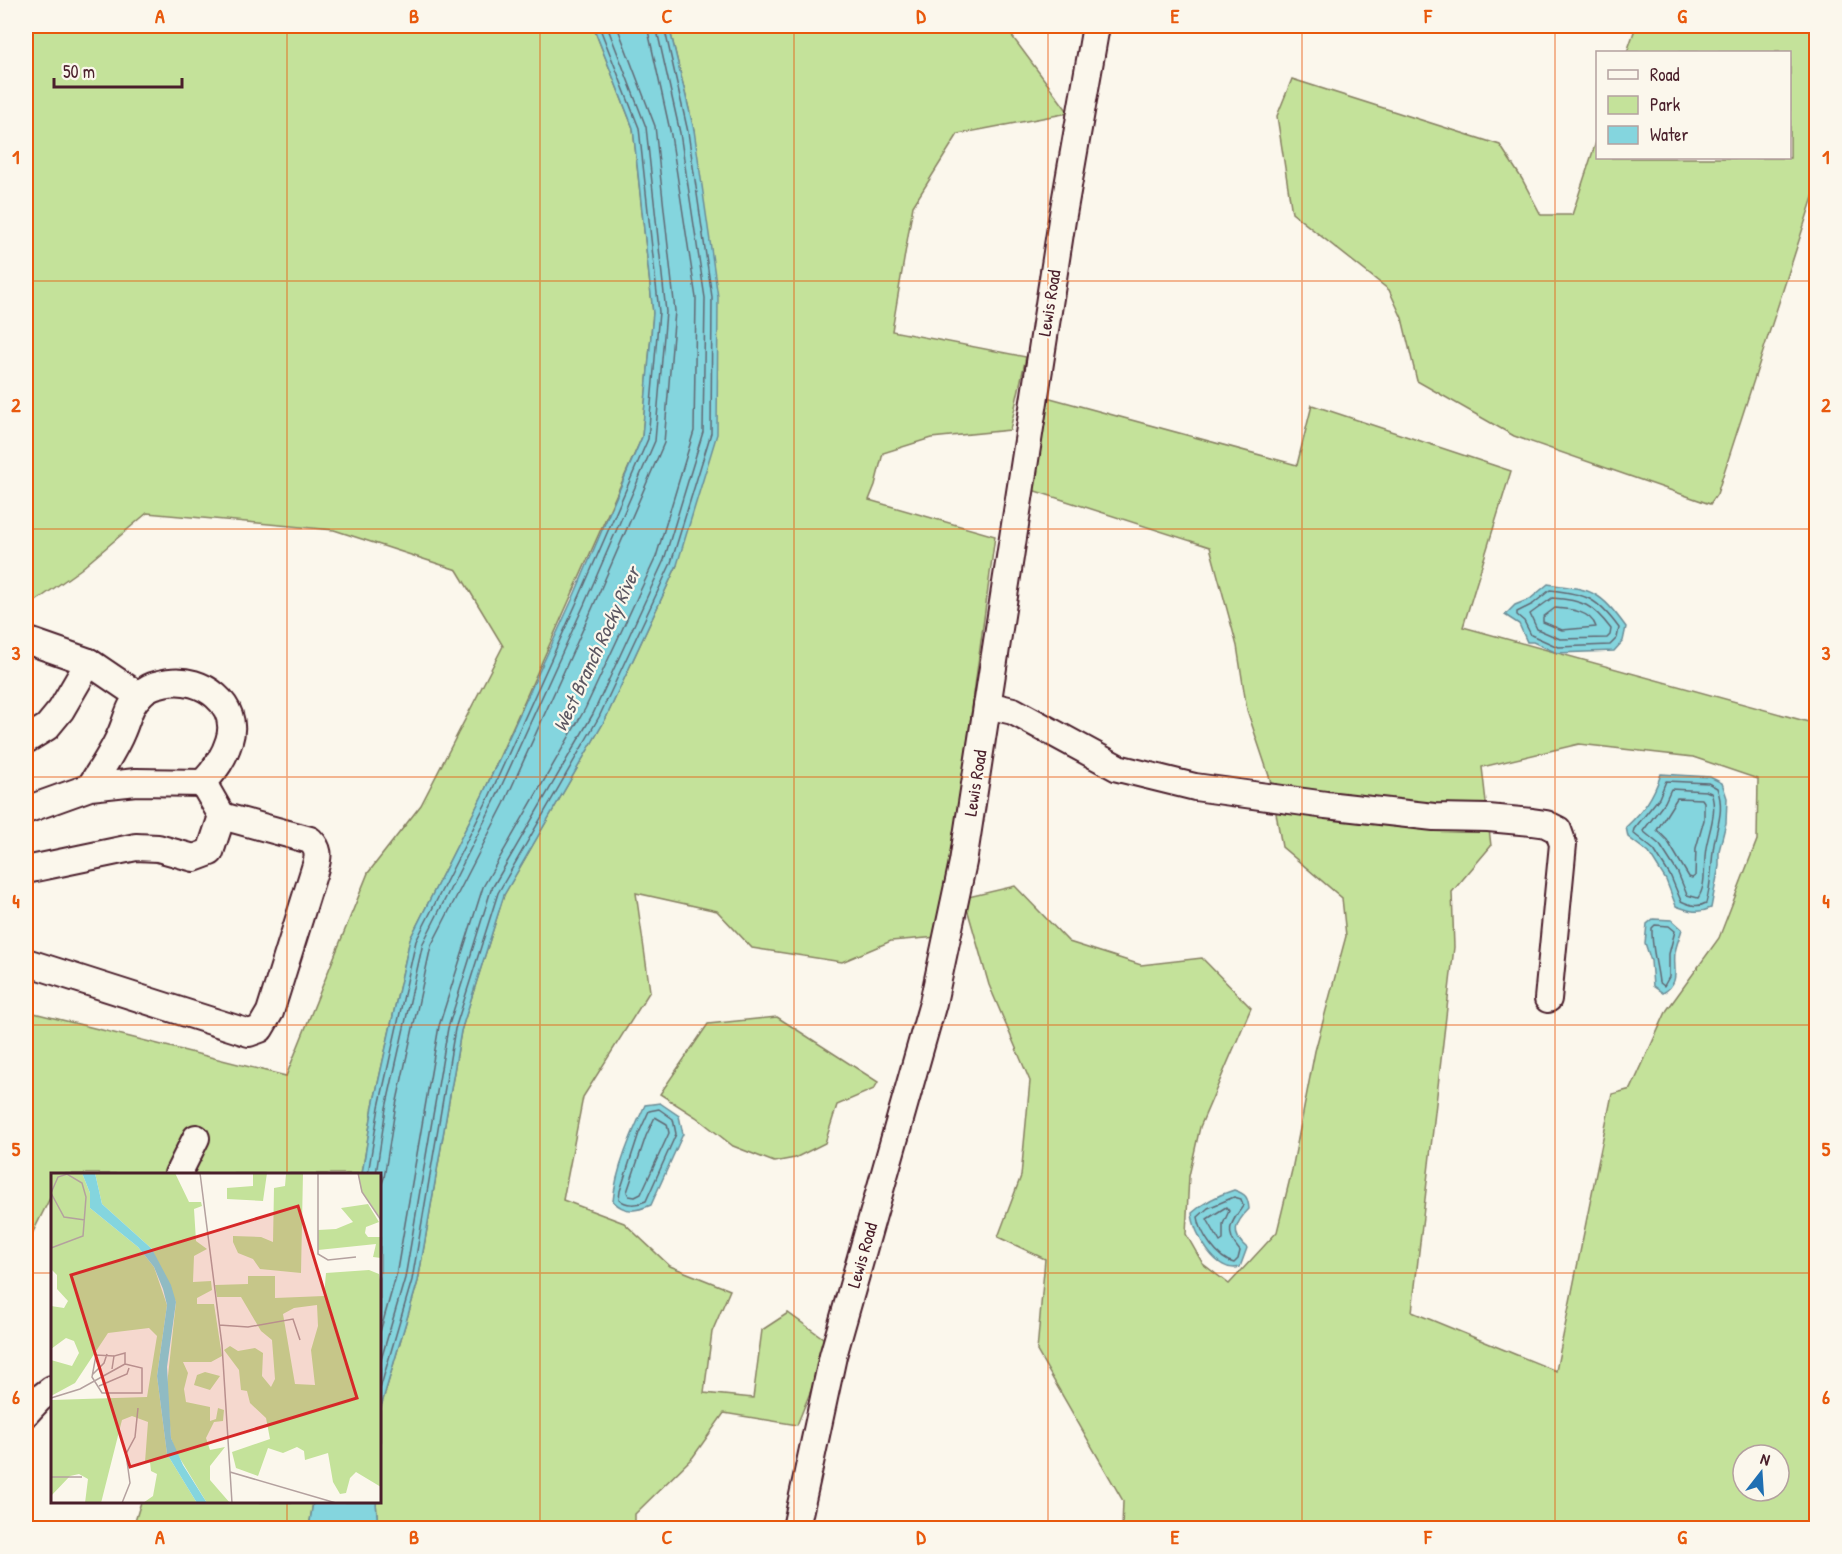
<svg xmlns="http://www.w3.org/2000/svg" width="1842" height="1554" viewBox="0 0 1842 1554" font-family="'Patrick Hand',sans-serif">
	<rect width="100%" height="100%" fill="#fbf7ec"/>
	<filter id="ink" filterUnits="userSpaceOnUse"><feTurbulence type="fractalNoise" baseFrequency=".0167" numOctaves="2"/><feDisplacementMap in="SourceGraphic" scale="12" xChannelSelector="R" yChannelSelector="G"/><feConvolveMatrix kernelMatrix="1 2 1 2 8 2 1 2 1" color-interpolation-filters="sRGB"/></filter>
	<g filter="url(#ink)">
		<g fill="#c4e29a" stroke="#878062" stroke-width="1.5" fill-rule="evenodd">
			<polygon points="26,26 593,26 633,128 653,313 642,437 483,794 410,939 373,1106 362,1174 52,1174 52,1194 26,1246 26,1011 286,1076 368,873 421,805 503,646 457,570 334,530 147,513 81,569 26,608"/>
			<polygon points="669,26 1007,26 1006,28 1069,113 958,134 913,206 892,331 1026,357 1010,430 931,438 883,453 875,485 869,500 995,536 957,821 938,937 891,941 842,962 752,948 717,911 636,893 650,991 583,1097 563,1200 624,1223 670,1266 730,1290 712,1332 704,1393 753,1398 762,1330 788,1313 830,1343 797,1425 724,1413 693,1457 635,1514 635,1528 378,1528 376,1502 380,1502 380,1410 418,1281 461,1031 504,895 605,720 677,565 694,130"/>
			<polygon points="1636,26 1816,26 1816,188 1717,494 1710,504 1514,436 1417,381 1402,318 1389,290 1292,213 1277,116 1292,79 1500,145 1522,179 1541,215 1572,215 1597,139 1598,158 1790,158 1790,52 1627,52"/>
			<path d="M1043 396 1297 465 1312 405 1511 471 1463 627 1816 724V1528H1122L1123 1501 1037 1351 1045 1259 998 1237 1021 1176 1030 1081 989 985 964 898 1015 886 1069 942 1141 965 1202 958 1251 1008 1200 1127 1189 1176 1186 1234 1203 1264 1229 1284 1277 1232 1292 1170 1315 1051 1346 936 1342 898 1282 847 1270 779 1247 710 1237 646 1210 547 1032 490ZM1579 744 1693 757 1758 779 1757 840 1719 938 1667 1010 1631 1089 1612 1094 1556 1371 1412 1312 1454 947 1452 892 1491 846 1482 767ZM1743 1455H1779V1491H1743Z"/>
			<polygon points="777,1017 878,1082 874,1089 837,1105 825,1143 795,1158 774,1162 733,1146 696,1117 660,1094 708,1024"/>
			<polygon points="141,1502 313,1502 309,1528 133,1528"/>
		</g>
		<g fill="#84d5de" stroke="#6d8c96" stroke-width="1.5">
			<polygon points="593,26 669,26 694,130 718,297 717,434 677,565 605,720 504,895 461,1031 418,1281 380,1410 380,1174 362,1174 373,1106 410,939 483,794 572,600 642,437 653,313 633,128"/>
			<path d="M1548 584C1593 590 1599 590 1626 627L1623 641 1614 651 1557 653 1533 642H1527L1519 624 1505 615 1515 605 1530 599Z"/>
			<path d="M1661 774 1710 777 1722 783 1727 798 1726 823 1719 851V866L1711 908C1698 914 1690 911 1676 906L1666 880 1649 853 1628 837 1626 827C1644 810 1653 798 1661 774Z"/>
			<path d="M1653 919 1672 920 1682 929C1680 937 1676 945 1675 953 1673 970 1681 982 1663 993L1653 986 1651 961 1645 943 1647 924Z"/>
			<path d="M660 1103 679 1116 683 1134 651 1205C637 1211 625 1214 613 1201 616 1169 631 1135 645 1105Z"/>
			<path d="M1234 1190C1246 1194 1248 1197 1249 1209 1235 1223 1230 1234 1247 1248L1240 1267C1217 1275 1193 1233 1192 1213 1205 1201 1218 1195 1234 1190Z"/>
			<polygon points="313,1502 376,1502 378,1528 309,1528"/>
		</g>
		<g fill="none" stroke-linecap="round" stroke-linejoin="round">
			<g stroke="#616873" stroke-width="1.5">
				<path d="M1550 590C1587 594 1597 598 1619 628L1617 638 1610 645 1558 647 1531 635 1524 621 1517 615V612L1533 604Z"/>
				<path d="M1552 598C1583 600 1593 605 1611 629L1610 635 1607 638 1560 639 1537 629 1530 614Z"/>
				<path d="M1555 608C1570 609 1591 611 1596 627L1562 630 1543 622V617Z"/>
				<path d="M1666 781 1708 783 1717 788C1726 812 1715 828 1713 852 1711 869 1711 886 1706 903 1698 908 1690 905 1681 901L1671 877 1654 850 1633 833 1634 829 1659 798Z"/>
				<path d="M1671 789 1706 791 1711 793C1718 811 1709 830 1706 848 1703 864 1707 885 1698 898L1687 895 1678 873 1660 845 1643 831 1665 802Z"/>
				<polygon points="1677,798 1702,799 1704,802 1704,820 1696,848 1695,876 1692,878 1689,877 1667,840 1657,830"/>
				<path d="M1655 925 1669 926 1675 931 1669 954V977L1664 986 1659 982C1657 964 1651 946 1652 928Z"/>
				<path d="M659 1109 673 1119 676 1134 646 1201C637 1205 626 1206 619 1199L620 1191 639 1133 649 1111Z"/>
				<polygon points="655,1117 667,1124 669,1133 641,1194 635,1197 629,1196 627,1192 646,1136"/>
				<polyline points="368,1174 379,1107 416,941 489,797 577,602 648,439 659,312 639,128 599,26"/>
				<polyline points="376,1174 386,1108 423,943 495,800 584,605 655,441 666,312 646,127 607,26"/>
				<polyline points="380,1188 384,1178 395,1110 431,946 504,804 592,609 664,443 675,311 655,126 617,26"/>
				<path d="M1234 1197 1241 1199 1243 1206C1230 1224 1224 1232 1240 1251L1238 1259 1234 1263C1217 1259 1200 1233 1198 1217L1208 1208Z"/>
				<polygon points="1226,1207 1229,1211 1223,1224 1223,1240 1220,1242 1207,1219"/>
				<polyline points="380,1332 396,1276 439,1026 483,887 585,709 656,557 694,431 696,298 671,135 647,26"/>
				<polyline points="380,1363 405,1278 448,1028 491,890 593,714 664,560 703,432 705,298 680,133 656,26"/>
				<polyline points="380,1389 412,1280 455,1029 498,893 599,717 671,563 711,433 712,297 688,132 664,26"/>
			</g>
			<g stroke="#4a1f2b" stroke-width="30">
				<g id="minor">
					<polyline points="26,640 89,662 139,696"/>
					<polyline points="987,705 1013,711 1118,768 1195,787 1326,805 1434,817 1488,818 1532,822 1546,824 1558,830 1563,844 1548,999"/>
					<polyline points="26,740 47,727 61,710 89,662"/>
					<path d="M26 810 90 787 136 782 203 783C215 770 224 758 229 741 241 704 201 677 169 682 158 684 147 686 140 695 129 706 128 717 122 731 114 751 101 769 90 787"/>
					<polyline points="26,870 136,847 158,848 194,858 210,852 222,816"/>
					<path d="M26 962 249 1033 260 1029 270 1012 315 868C319 855 319 849 310 840L222 816 203 783"/>
					<polyline points="178,1174 196,1138"/>
					<polyline points="26,1413 39,1399 52,1389"/>
					<polyline points="796,1528 833,1356 933,1003 963,862 1062,220 1096,26"/>
				</g>
			</g>
			<use href="#minor" stroke="#fbf7ec" stroke-width="26"/>
		</g>
	</g>
	<path fill="none" stroke="#e8590c" stroke-width="1.5" stroke-opacity="0.55" d="M287 26V1174M540 26V1528M794 26V1528M1048 26V1528M1302 26V1528M1555 26V1528M26 281H1816M26 529H1816M26 777H1816M26 1025H1816M26 1273H52M380 1273H1816M287 1502V1528"/>
	<g text-anchor="middle" dominant-baseline="central" stroke-width="4.5" stroke-linejoin="round" paint-order="stroke">
		<g font-size="18" fill="#4a1f2b" stroke="#fbf7ec">
			<text transform="translate(1049 303) rotate(-81)">Lewis Road</text>
			<text transform="translate(975 783) rotate(-81)">Lewis Road</text>
			<text transform="translate(862 1255) rotate(-74)">Lewis Road</text>
		</g>
		<g font-size="20" font-style="italic" fill="#5b5661" stroke="#fbf7ec">
			<text transform="translate(596 649) rotate(-65)">West Branch Rocky River</text>
		</g>
	</g>
	<g transform="translate(51 1173)">
		<rect width="330" height="330" fill="#fbf7ec"/>
		<path d="M0 0H31L39 20V35L87 74 103 94 116 132 106 203 116 281 146 330H92L102 323 106 301 100 298 99 289H94L97 249 81 243 71 247 50 330H34L37 306 28 301 19 303 0 323V227L96 224 106 163 98 155 57 160 24 210 0 223V187L21 193 28 180 23 168 15 165 0 176V133L13 135 17 128 6 116V102L0 96ZM44 0H124L138 29H150L151 33 143 36 145 68 156 76 143 83 142 109 160 108 161 117 146 125V131H163L171 183 160 189H132L137 200 133 216 135 229 159 234V248L165 246 167 235 173 237 172 248 163 249 155 265 159 277 174 274 159 293V307L179 330H156L125 279 120 265 116 212 125 129 101 76 51 31ZM202 0H216L212 28 176 26V15L202 13ZM224 0H252L250 100 209 96 202 86 187 80 182 69V63L210 64 222 69 223 15 234 13 235 1ZM307 0H330V46L310 17ZM317 31 328 49 315 54 314 60 317 64H330V85L322 84 325 71 267 77V57L285 56 302 49 290 35ZM318 97 328 101 329 107 330 314 305 299 299 305 295 320 289 321 282 309 277 280 254 287 253 278 246 274 232 280 217 275 207 303 185 295 181 279 219 266 215 245 199 230 196 218 190 217 188 197 173 177 179 173 187 178 204 175 212 180 211 203 220 214 224 206 221 167 210 158 190 124H166L164 112 197 111V103H224V125L273 123 275 100ZM266 132 267 153 260 177 264 212 244 211 232 141 243 135ZM154 199 169 203 159 217 143 212 146 202Z" fill="#c4e29a" fill-rule="evenodd"/>
		<path d="M31 0H44L51 31 101 76 120 112 125 129 116 194 120 265 132 292 156 330H146L116 281 106 203 116 132 112 116 103 94 87 74 39 35V20Z" fill="#84d5de"/>
		<path fill="none" stroke="#b4a19f" stroke-width="1.5" d="M149 0 171 172 181 330M267 0V81L277 87 305 84M307 0 311 19 330 47M0 20 7 4 16 1 31 10 35 24 32 63 0 75M0 20 13 44 34 47M168 152 197 154 242 146 249 167M63 183 45 182 41 204 51 220H91V195L74 191M41 202 53 190 56 181M48 213 76 201 78 195M0 225 29 216 74 191V180L63 183 61 196M179 299 285 330M0 304H31M71 330 79 310 75 281 84 264 87 235"/>
		<path fill="#d62828" fill-opacity="0.15" stroke="#d62828" stroke-width="3" d="M247 33 306 225 79 294 20 102Z"/>
		<rect width="330" height="330" fill="none" stroke="#4a1f2b" stroke-width="3"/>
	</g>
	<rect width="1842" height="1554" fill="none" stroke="#fbf7ec" stroke-width="66"/>
	<rect x="1596" y="51" width="195" height="108" fill="#fbf7ec" stroke="#b4a19f" stroke-width="1.5"/>
	<rect x="1608" y="70" width="30" height="9" fill="#fbf7ec" stroke="#b4a19f" stroke-width="1.5"/>
	<text x="1650" y="81" font-size="18" fill="#4a1f2b">Road</text>
	<rect x="1608" y="96" width="30" height="18" fill="#c4e29a" stroke="#b4a19f" stroke-width="1.5"/>
	<text x="1650" y="111" font-size="18" fill="#4a1f2b">Park</text>
	<rect x="1608" y="126" width="30" height="18" fill="#84d5de" stroke="#b4a19f" stroke-width="1.5"/>
	<text x="1650" y="141" font-size="18" fill="#4a1f2b">Water</text>
	<g transform="translate(1761 1473) rotate(17)"><circle r="28" fill="#fbf7ec" stroke="#b4a19f" stroke-width="1.5"/>
	<path d="M0-4.5L10 22L0 15L-10 22Z" fill="#1f6fb2"/>
	<text y="-9" font-size="16" font-weight="bold" text-anchor="middle" fill="#4a1f2b">N</text>
	</g>
	<path d="M54 78v9h128v-9" fill="none" stroke="#4a1f2b" stroke-width="3"/>
	<text x="63" y="78" font-size="18" fill="#4a1f2b" stroke="#fbf7ec" stroke-width="4.5" paint-order="stroke">50 m</text>
	<rect x="33" y="33" width="1776" height="1488" fill="none" stroke="#e8590c" stroke-width="2"/>
	<g font-size="20" text-anchor="middle" font-weight="bold" fill="#e8590c">
		<text x="160" y="23">A</text>
		<text x="414" y="23">B</text>
		<text x="667" y="23">C</text>
		<text x="921" y="23">D</text>
		<text x="1175" y="23">E</text>
		<text x="1428" y="23">F</text>
		<text x="1682" y="23">G</text>
		<text x="16" y="164">1</text>
		<text x="1826" y="164">1</text>
		<text x="16" y="412">2</text>
		<text x="1826" y="412">2</text>
		<text x="16" y="660">3</text>
		<text x="1826" y="660">3</text>
		<text x="16" y="908">4</text>
		<text x="1826" y="908">4</text>
		<text x="16" y="1156">5</text>
		<text x="1826" y="1156">5</text>
		<text x="16" y="1404">6</text>
		<text x="1826" y="1404">6</text>
		<text x="160" y="1544">A</text>
		<text x="414" y="1544">B</text>
		<text x="667" y="1544">C</text>
		<text x="921" y="1544">D</text>
		<text x="1175" y="1544">E</text>
		<text x="1428" y="1544">F</text>
		<text x="1682" y="1544">G</text>
	</g>
</svg>
